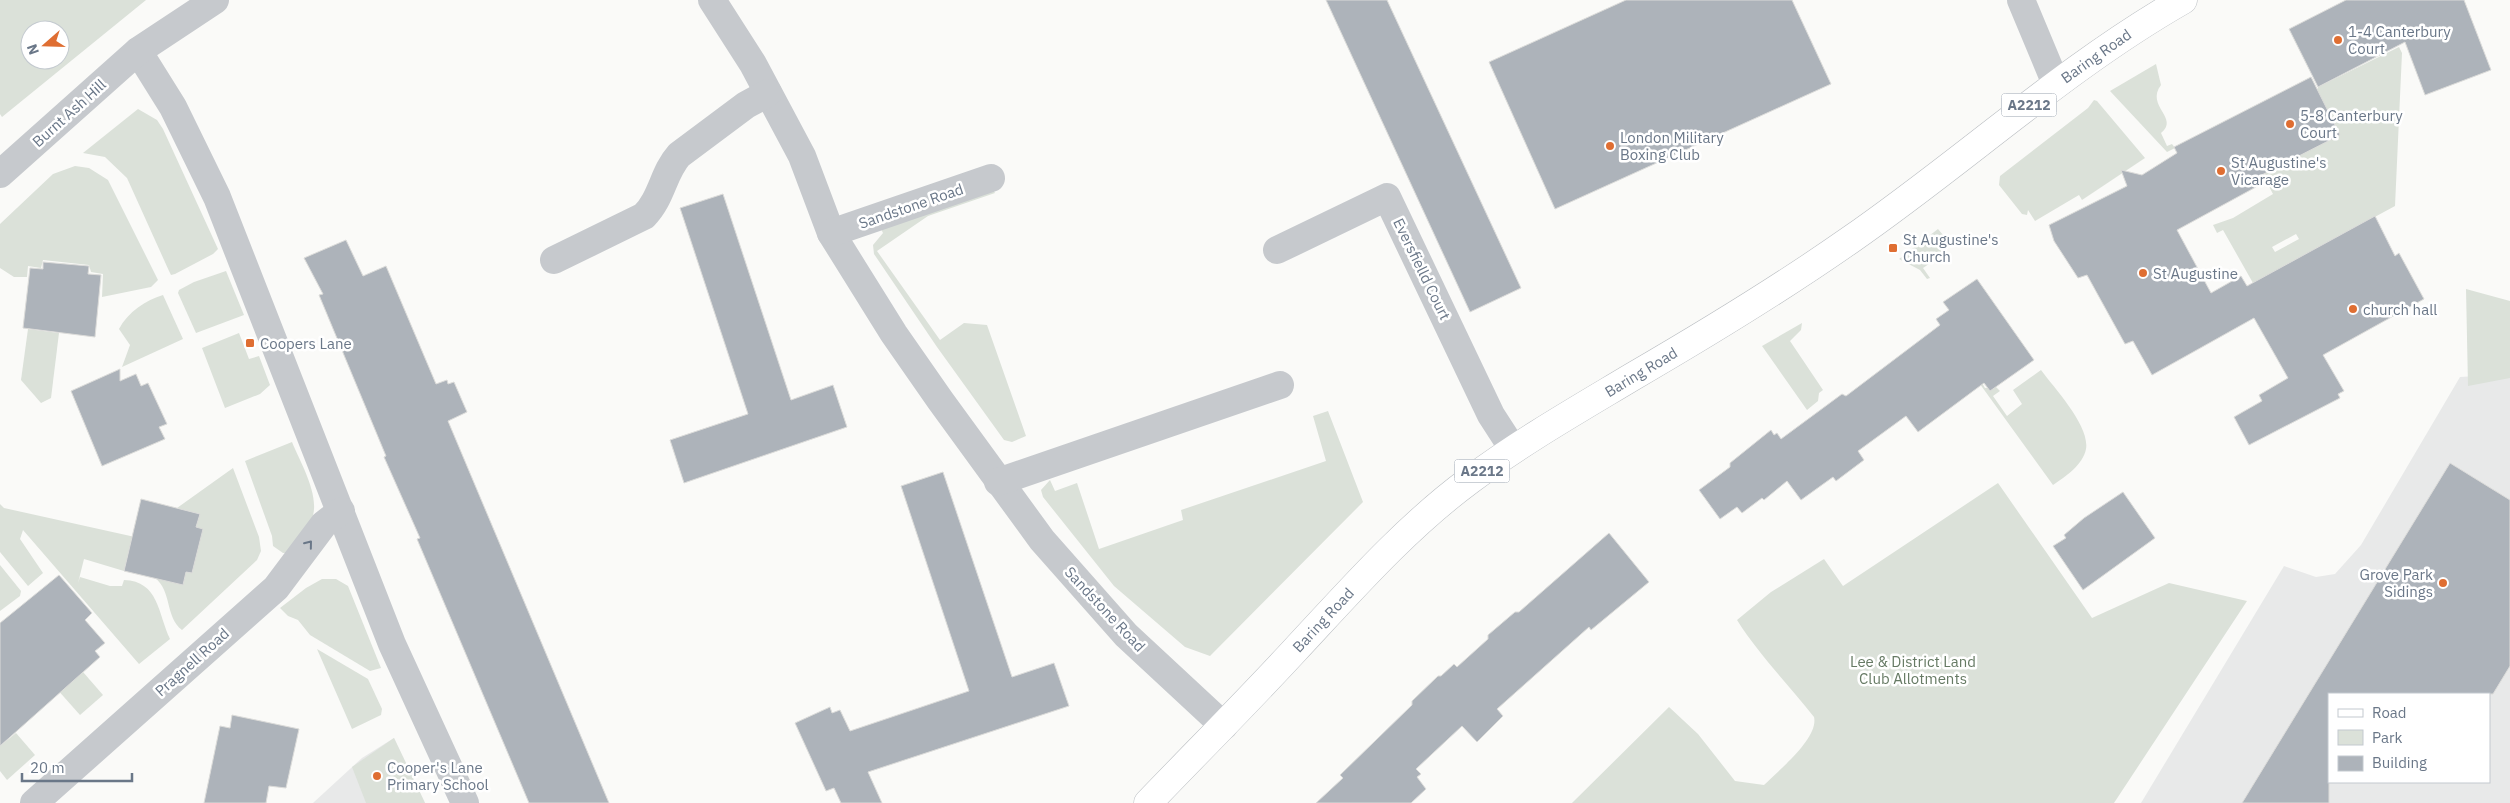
<svg xmlns="http://www.w3.org/2000/svg" width="2510" height="803" viewBox="0 0 2510 803" font-family="'IBM Plex Sans',sans-serif">
	<rect width="100%" height="100%" fill="#fafaf8"/>
	<g fill="#e8e9e9" fill-rule="evenodd">
		<path d="M2510 374V803H2141L2284 566 2316 577 2335 574 2361 545 2460 377ZM2329 694H2489V782H2329Z"/>
		<polygon points="394,738 425,803 313,803 362,758"/>
	</g>
	<g fill="#dbe1d9" fill-rule="evenodd">
		<path d="M0 0H146L2 117 0 114ZM30 30H60V60H30Z"/>
		<path d="M2399 47 2402 53 2395 206 2253 283 2223 230 2217 233 2213 225 2233 218 2273 194 2259 168 2271 170 2296 157 2318 87ZM2296 234 2299 239 2275 252 2272 247Z"/>
		<path d="M2156 64 2161 85C2145 106 2180 118 2161 133L2167 146 2172 144 2175 148 2167 152 2110 91Z"/>
		<polygon points="2094,100 2097,101 2145,158 2082,200 2079,195 2035,221 2028,210 2027,215 2022,214 1999,185 2000,176 2088,108"/>
		<polygon points="138,109 157,120 163,129 218,249 213,254 175,274 171,275 169,271 127,178 105,157 83,153"/>
		<polygon points="75,166 89,168 108,180 158,280 151,287 102,297 103,274 91,272 89,265 43,260 41,268 28,266 27,277 14,277 0,268 0,224 53,174"/>
		<polygon points="991,186 995,193 928,216 877,251 940,340 964,323 987,325 1026,436 1012,442 1004,440 937,347 874,254 873,245 883,233 881,229"/>
		<path d="M1938 229 1948 241C1945 256 1934 260 1923 268L1930 278 1927 279 1920 270 1899 259Z"/>
		<polygon points="226,271 244,315 196,333 178,293 179,290 194,282"/>
		<polygon points="2466,289 2510,301 2510,378 2468,386"/>
		<path d="M163 295 183 339 122 367 130 345 119 329C128 312 146 300 163 295Z"/>
		<polygon points="1802,323 1801,330 1790,341 1823,390 1819,393 1818,401 1807,410 1762,346"/>
		<polygon points="28,329 59,333 51,398 41,403 21,380"/>
		<polygon points="239,333 249,359 259,356 270,385 260,394 225,408 202,348"/>
		<path d="M2041 370C2055 389 2090 426 2086 449 2083 465 2065 477 2053 485L1977 380 1979 378 1985 388 1996 387 2000 391 1993 396 2007 416 2022 404 2013 390Z"/>
		<polygon points="1328,411 1363,502 1210,656 1185,647 1114,586 1043,497 1041,490 1050,480 1055,491 1077,483 1099,549 1183,520 1181,510 1326,461 1313,416"/>
		<path d="M292 442C301 464 322 498 311 521 305 532 294 543 286 553H283L273 546 272 536 245 461Z"/>
		<path d="M233 468 259 537 261 551 257 560 182 630C165 617 172 591 155 578L186 572 192 573 202 529 196 527 200 514 177 508Z"/>
		<path d="M1998 483 2092 618 2169 583 2247 601 2114 803H1572L1669 707 1698 734 1735 781 1764 785C1779 770 1819 738 1814 717 1789 685 1759 655 1737 620L1771 592 1824 559 1843 586Z"/>
		<path d="M0 504 4 508 144 539 128 554 124 571 84 559 78 583 80 577 110 586H122L124 580C159 581 158 614 170 639L139 664 23 530 20 539 43 573 28 586 0 552Z"/>
		<polygon points="0,565 21,591 20,596 0,611"/>
		<polygon points="322,579 336,579 348,586 381,668 370,671 310,635 298,620 288,616 280,608 306,588"/>
		<polygon points="317,649 368,679 382,709 381,715 352,729"/>
		<polygon points="83,672 103,695 80,715 56,688"/>
		<polygon points="16,733 35,755 7,780 0,771 0,746"/>
		<polygon points="394,738 425,803 366,803 352,767"/>
	</g>
	<g fill="#adb3ba" stroke="#dcdcda">
		<polygon points="1326,0 1387,0 1521,288 1470,312"/>
		<polygon points="1626,0 1792,0 1831,84 1555,209 1489,62"/>
		<polygon points="2346,0 2464,0 2491,70 2425,95 2405,42 2318,87 2289,29"/>
		<polygon points="2311,77 2340,135 2252,180 2256,187 2177,230 2211,293 2241,276 2247,286 2375,216 2395,256 2399,253 2424,299 2323,355 2344,391 2338,394 2340,398 2249,445 2234,417 2262,401 2259,395 2288,378 2254,318 2152,375 2133,341 2125,344 2087,275 2078,278 2054,241 2049,225 2127,186 2121,170 2142,175 2177,153 2174,147"/>
		<polygon points="723,194 791,400 833,385 847,427 684,483 670,440 748,414 680,208"/>
		<polygon points="346,240 363,276 386,266 436,384 447,380 448,384 454,382 467,412 448,421 609,803 529,803 417,539 420,538 384,457 386,456 319,295 323,294 304,258"/>
		<polygon points="43,262 89,266 88,274 101,275 95,337 23,328 30,268 43,269"/>
		<polygon points="1977,279 2034,360 1990,391 1984,383 1918,432 1906,416 1858,451 1864,460 1836,481 1833,477 1801,500 1787,481 1764,500 1762,498 1742,513 1737,507 1720,519 1699,490 1730,467 1730,463 1771,430 1774,435 1777,433 1781,439 1842,394 1846,396 1940,325 1936,319 1949,310 1943,302"/>
		<polygon points="120,369 120,381 136,374 141,386 148,383 167,424 159,427 165,439 102,466 71,391"/>
		<polygon points="2450,463 2510,500 2510,666 2493,694 2329,694 2329,803 2242,803"/>
		<polygon points="943,472 1012,677 1054,663 1069,706 868,772 882,803 841,803 834,788 826,791 795,723 830,707 832,713 840,710 850,731 969,691 901,486"/>
		<polygon points="2123,492 2155,538 2083,590 2053,546 2066,538 2064,535 2084,518"/>
		<polygon points="141,499 200,514 196,527 203,529 192,573 186,572 183,585 124,571"/>
		<polygon points="1609,533 1649,582 1591,630 1589,627 1497,709 1503,716 1477,742 1462,726 1416,769 1421,774 1417,777 1426,789 1411,803 1316,803 1343,778 1340,775 1412,705 1412,701 1438,676 1441,676 1454,664 1457,667 1488,639 1488,635 1515,612 1519,612"/>
		<polygon points="59,575 92,613 85,620 105,643 95,651 100,657 0,746 0,623"/>
		<polygon points="232,715 299,729 286,788 269,786 266,803 204,803 220,726 230,728"/>
	</g>
	<g fill="none" stroke-linecap="round" stroke-linejoin="round">
		<g stroke="#b9bdc1" stroke-width="29">
			<path id="major" d="M1148 803C1197 752 1247 702 1295 650 1350 591 1405 528 1470 480 1521 442 1577 410 1632 377 1706 334 1780 289 1850 240 1963 162 2064 68 2183 0"/>
		</g>
		<g stroke="#c6c9cd" stroke-width="28">
			<polyline points="712,0 753,64 802,156 831,233 894,334 940,400 1042,540 1126,635 1224,726"/>
			<polyline points="2021,0 2056,84"/>
			<polyline points="138,51 173,107 217,197 392,644 465,803"/>
			<polyline points="0,174 138,51 215,0"/>
			<polyline points="831,233 991,178"/>
			<polyline points="1277,250 1387,197 1491,415 1513,449"/>
			<path d="M554 260 644 216C662 198 663 173 679 155L746 105 768 93"/>
			<polyline points="998,482 1280,385"/>
			<polyline points="34,803 276,588 324,524 341,511"/>
		</g>
		<use href="#major" stroke="#fff" stroke-width="28"/>
	</g>
	<defs><path id="oneway-chevron" d="M-2-3.5L2.5 0L-2 3.5" fill="none" stroke-width="1.6" stroke-linecap="round" stroke-linejoin="round" transform="scale(1.25)"/></defs>
	<use stroke="#6a7788" href="#oneway-chevron" transform="translate(309 544) rotate(-51)"/>
	<g fill="#df6e32" stroke="#fff" stroke-width="2">
		<circle cx="2338" cy="40" r="5"/>
		<circle cx="2290" cy="124" r="5"/>
		<circle cx="1610" cy="146" r="5"/>
		<circle cx="2221" cy="171" r="5"/>
		<rect x="1888" y="243" width="10" height="10" rx="2.5"/>
		<circle cx="2143" cy="273" r="5"/>
		<circle cx="2353" cy="309" r="5"/>
		<rect x="245" y="338" width="10" height="10" rx="2.5"/>
		<circle cx="2443" cy="583" r="5"/>
		<circle cx="377" cy="776" r="5"/>
	</g>
	<g text-anchor="middle" dominant-baseline="central" stroke-width="5" stroke-linejoin="round" paint-order="stroke">
		<g fill="#fff" stroke="#97a0ac" stroke-width="1">
			<rect x="2001.5" y="93.5" width="55" height="23" rx="4"/>
			<rect x="1454.5" y="459.5" width="55" height="23" rx="4"/>
		</g>
		<g font-size="14" font-weight="bold" fill="#6a7788">
			<text x="2029" y="105">A2212</text>
			<text x="1482" y="471">A2212</text>
		</g>
		<g font-size="15" fill="#6a7788" stroke="#fff" text-anchor="start">
			<text x="2348" y="31">1-4 Canterbury<tspan x="2348" dy="17">Court</tspan></text>
			<text x="2300" y="115">5-8 Canterbury<tspan x="2300" dy="17">Court</tspan></text>
			<text x="1620" y="137">London Military<tspan x="1620" dy="17">Boxing Club</tspan></text>
			<text x="2231" y="162">St Augustine's<tspan x="2231" dy="17">Vicarage</tspan></text>
			<text x="1903" y="239">St Augustine's<tspan x="1903" dy="17">Church</tspan></text>
			<text x="2153" y="273">St Augustine</text>
			<text x="2363" y="309">church hall</text>
			<text x="260" y="343">Coopers Lane</text>
			<text x="2433" y="574" text-anchor="end">Grove Park<tspan x="2433" dy="17">Sidings</tspan></text>
			<text x="387" y="767">Cooper's Lane<tspan x="387" dy="17">Primary School</tspan></text>
		</g>
		<g font-size="15" fill="#6a7788" stroke="#fff">
			<text transform="translate(2096 56) rotate(-35)">Baring Road</text>
			<text transform="translate(69 113) rotate(-42)">Burnt Ash Hill</text>
			<text transform="translate(911 206) rotate(-19)">Sandstone Road</text>
			<text transform="translate(1422 269) rotate(64)">Eversfielld Court</text>
			<text transform="translate(1641 372) rotate(-31)">Baring Road</text>
			<text transform="translate(1105 609) rotate(47)">Sandstone Road</text>
			<text transform="translate(1323 620) rotate(-47)">Baring Road</text>
			<text transform="translate(192 662) rotate(-42)">Pragnell Road</text>
		</g>
		<g font-size="15" fill="#667a64" stroke="#fff">
			<text x="1913" y="661">Lee &amp; District Land<tspan x="1913" dy="17">Club Allotments</tspan></text>
		</g>
	</g>
	<rect x="2328" y="693" width="162" height="90" fill="#ffffff" stroke="#c3c9cf"/>
	<rect x="2338" y="709" width="25" height="8" fill="#ffffff" stroke="#c3c9cf"/>
	<text x="2372" y="718" font-size="15" fill="#6a7788">Road</text>
	<rect x="2338" y="730" width="25" height="15" fill="#dbe1d9" stroke="#c3c9cf"/>
	<text x="2372" y="743" font-size="15" fill="#6a7788">Park</text>
	<rect x="2338" y="756" width="25" height="15" fill="#adb3ba" stroke="#c3c9cf"/>
	<text x="2372" y="768" font-size="15" fill="#6a7788">Building</text>
	<g transform="translate(45 45) rotate(250)"><circle r="24" fill="#ffffff" stroke="#c3c9cf"/>
	<path d="M0-4L9 19L0 12L-9 19Z" fill="#df6e32"/>
	<text y="-8" font-size="14" font-weight="bold" text-anchor="middle" fill="#6a7788">N</text>
	</g>
	<path d="M22 773v8h110v-8" fill="none" stroke="#6a7788" stroke-width="2.5"/>
	<text x="30" y="773" font-size="15" fill="#6a7788" stroke="#ffffff" stroke-width="4" paint-order="stroke">20 m</text>
</svg>
